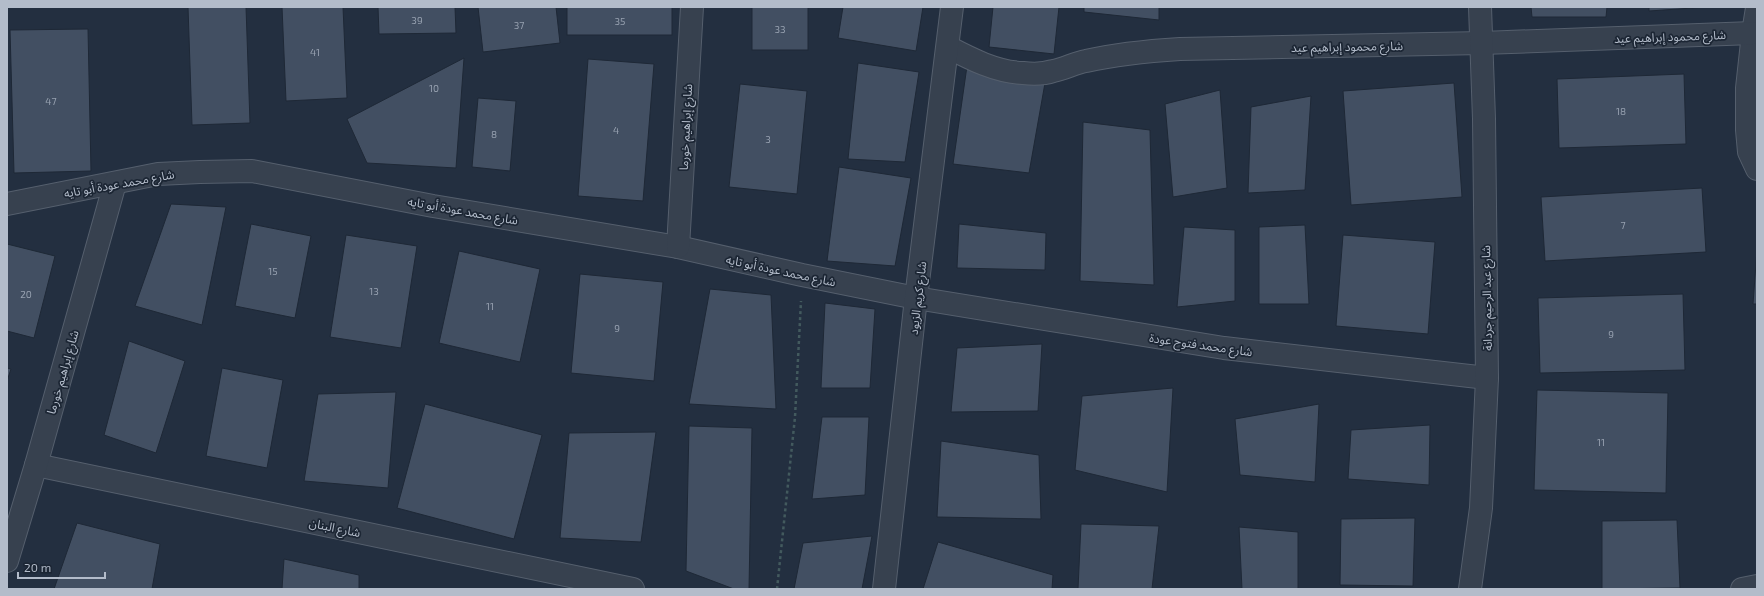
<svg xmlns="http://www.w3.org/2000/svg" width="1764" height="596" viewBox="0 0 1764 596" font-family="'Exo 2','Noto Sans Arabic',sans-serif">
	<rect width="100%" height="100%" fill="#232f40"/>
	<g fill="#424f62" stroke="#1e2836">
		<polygon points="188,7 246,7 250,123 192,125"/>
		<polygon points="282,7 343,7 347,98 286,101"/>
		<polygon points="378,7 455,7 456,33 379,34"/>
		<polygon points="478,7 556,7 560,43 483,52"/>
		<rect x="567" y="7" width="105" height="28"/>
		<rect x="752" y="7" width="56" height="43"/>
		<polygon points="843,7 923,7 916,51 838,38"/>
		<polygon points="993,7 1059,7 1054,54 989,47"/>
		<polygon points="1084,7 1159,7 1159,20 1084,12"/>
		<polygon points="1531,7 1607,7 1606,17 1532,17"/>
		<polygon points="1649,7 1707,7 1649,11"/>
		<polygon points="88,29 91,171 14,173 10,30"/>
		<polygon points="464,58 456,168 367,163 347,119"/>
		<polygon points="588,59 654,64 643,201 578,196"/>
		<polygon points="858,63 919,72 905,162 848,159"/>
		<polygon points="967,66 1045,83 1029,173 953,164"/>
		<polygon points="1684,74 1686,144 1559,148 1557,79"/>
		<polygon points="1454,83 1462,197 1351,205 1343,91"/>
		<polygon points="740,84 807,91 797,194 729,187"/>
		<polygon points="1220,90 1227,188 1173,197 1165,104"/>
		<polygon points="1311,96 1305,190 1248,193 1251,107"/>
		<polygon points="478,98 516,101 510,171 472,167"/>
		<polygon points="1083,122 1150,130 1154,285 1080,281"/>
		<polygon points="839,167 911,178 895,266 827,261"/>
		<polygon points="1702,188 1706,252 1545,261 1541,197"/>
		<polygon points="171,204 226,207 202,325 135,306"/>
		<polygon points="251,224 311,236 295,318 235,306"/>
		<polygon points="959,224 1046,233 1045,270 957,268"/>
		<polygon points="1305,225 1309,304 1259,304 1259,227"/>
		<polygon points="1184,227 1235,230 1235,301 1177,307"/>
		<polygon points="346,235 417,246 401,348 330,337"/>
		<polygon points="1343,235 1435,242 1428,334 1336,326"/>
		<polygon points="7,244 55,256 34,338 7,331"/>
		<polygon points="1757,250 1757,304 1753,304"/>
		<polygon points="459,251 540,269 520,362 439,343"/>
		<polygon points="580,274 663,282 654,381 571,373"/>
		<polygon points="710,289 771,295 776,409 689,404"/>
		<polygon points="1683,294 1685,370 1540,373 1538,298"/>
		<polygon points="825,303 875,309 870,388 821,388"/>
		<polygon points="129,341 185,361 156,453 104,435"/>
		<polygon points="1042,344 1038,411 951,412 957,348"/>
		<polygon points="7,368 11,369 7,381"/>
		<polygon points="222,368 283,380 267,468 206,456"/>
		<polygon points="1173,388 1167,492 1075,470 1082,396"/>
		<polygon points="1537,390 1668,393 1666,493 1534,490"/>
		<polygon points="396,392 388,488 304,481 318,394"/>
		<polygon points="425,404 542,435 514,539 397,508"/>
		<polygon points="1319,404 1315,482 1240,475 1235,419"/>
		<polygon points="822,417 869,417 865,495 812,499"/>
		<polygon points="1430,425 1429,485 1348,479 1351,430"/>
		<polygon points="689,426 752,428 749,589 734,589 686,571"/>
		<polygon points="656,432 641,542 560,538 569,433"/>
		<polygon points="941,441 1039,455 1041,519 937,517"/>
		<polygon points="1415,518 1413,586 1340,585 1341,519"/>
		<polygon points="1677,520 1680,588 1602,589 1602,521"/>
		<polygon points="77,523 160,544 152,589 54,589"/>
		<polygon points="1081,524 1159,526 1152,589 1078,589"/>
		<polygon points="1239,527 1298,532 1298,589 1242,589"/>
		<polygon points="872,536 862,589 794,589 803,543"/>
		<polygon points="938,542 1053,575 1052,589 923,589"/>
		<polygon points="284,559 359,575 359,589 282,589"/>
	</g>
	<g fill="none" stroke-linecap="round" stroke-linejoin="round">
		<g stroke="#555f6d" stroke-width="24">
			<g id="minor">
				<polyline points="1757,8 1753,33 1747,88 1747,130 1749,152 1757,169"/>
				<path d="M948 47C971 59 996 72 1023 73 1032 74 1044 74 1053 71 1064 69 1075 63 1086 61 1117 54 1148 51 1180 49L1482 43 1753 33"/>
				<polyline points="7,204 158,174 200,172 252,171 433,206 678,247 802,275 916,298 1224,348 1487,378"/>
				<polyline points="678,247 692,7"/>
				<polyline points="36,465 633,589"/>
				<polyline points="7,561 36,465 115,183"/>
				<polyline points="884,589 916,298 952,7"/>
				<polyline points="1470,589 1481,508 1487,378 1484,119 1480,7"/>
				<polyline points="1742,589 1757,586"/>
			</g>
		</g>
		<polyline stroke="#435a5e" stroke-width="2.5" stroke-dasharray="3 3" stroke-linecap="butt" points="777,589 795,417 801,301"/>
		<use href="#minor" stroke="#37414f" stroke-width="22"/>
	</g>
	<g text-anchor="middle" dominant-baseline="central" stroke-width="3.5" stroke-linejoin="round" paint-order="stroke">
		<g font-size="10" fill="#97a1b0">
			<text x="417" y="20">39</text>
			<text x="620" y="21">35</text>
			<text x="519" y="25">37</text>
			<text x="780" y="29">33</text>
			<text x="315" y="52">41</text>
			<text x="434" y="88">10</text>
			<text x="51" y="101">47</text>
			<text x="1621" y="111">18</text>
			<text x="616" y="130">4</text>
			<text x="494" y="134">8</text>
			<text x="768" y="139">3</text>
			<text x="1623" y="225">7</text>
			<text x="273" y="271">15</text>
			<text x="374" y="291">13</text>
			<text x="26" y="294">20</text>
			<text x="490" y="306">11</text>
			<text x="617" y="328">9</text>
			<text x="1611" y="334">9</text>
			<text x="1601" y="442">11</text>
		</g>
		<g font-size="12" fill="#b3bcca" stroke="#1c2634">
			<text transform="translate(1670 36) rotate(-2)">شارع محمود إبراهيم عيد</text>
			<text transform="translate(1347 46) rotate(-1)">شارع محمود إبراهيم عيد</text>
			<text transform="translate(685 127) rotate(-87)">شارع إبراهيم خورما</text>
			<text transform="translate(119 183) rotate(-10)">شارع محمد عودة أبو تايه</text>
			<text transform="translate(463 210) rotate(10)">شارع محمد عودة أبو تايه</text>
			<text transform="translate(781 270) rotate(12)">شارع محمد عودة أبو تايه</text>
			<text transform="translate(917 298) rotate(-83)">شارع كريم الزيود</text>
			<text transform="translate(1486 298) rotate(-91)">شارع عبد الرحيم جردانة</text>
			<text transform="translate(1201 344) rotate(8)">شارع محمد فتوح عودة</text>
			<text transform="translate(62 372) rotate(-74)">شارع إبراهيم خورما</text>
			<text transform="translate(335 527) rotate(12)">شارع البنان</text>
		</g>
	</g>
	<rect width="1764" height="596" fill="none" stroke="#b3bcca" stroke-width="16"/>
	<path d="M18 572v6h87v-6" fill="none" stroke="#b3bcca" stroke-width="2"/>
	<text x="24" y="572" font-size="12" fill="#b3bcca" stroke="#1c2634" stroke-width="3" paint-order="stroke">20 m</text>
</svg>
